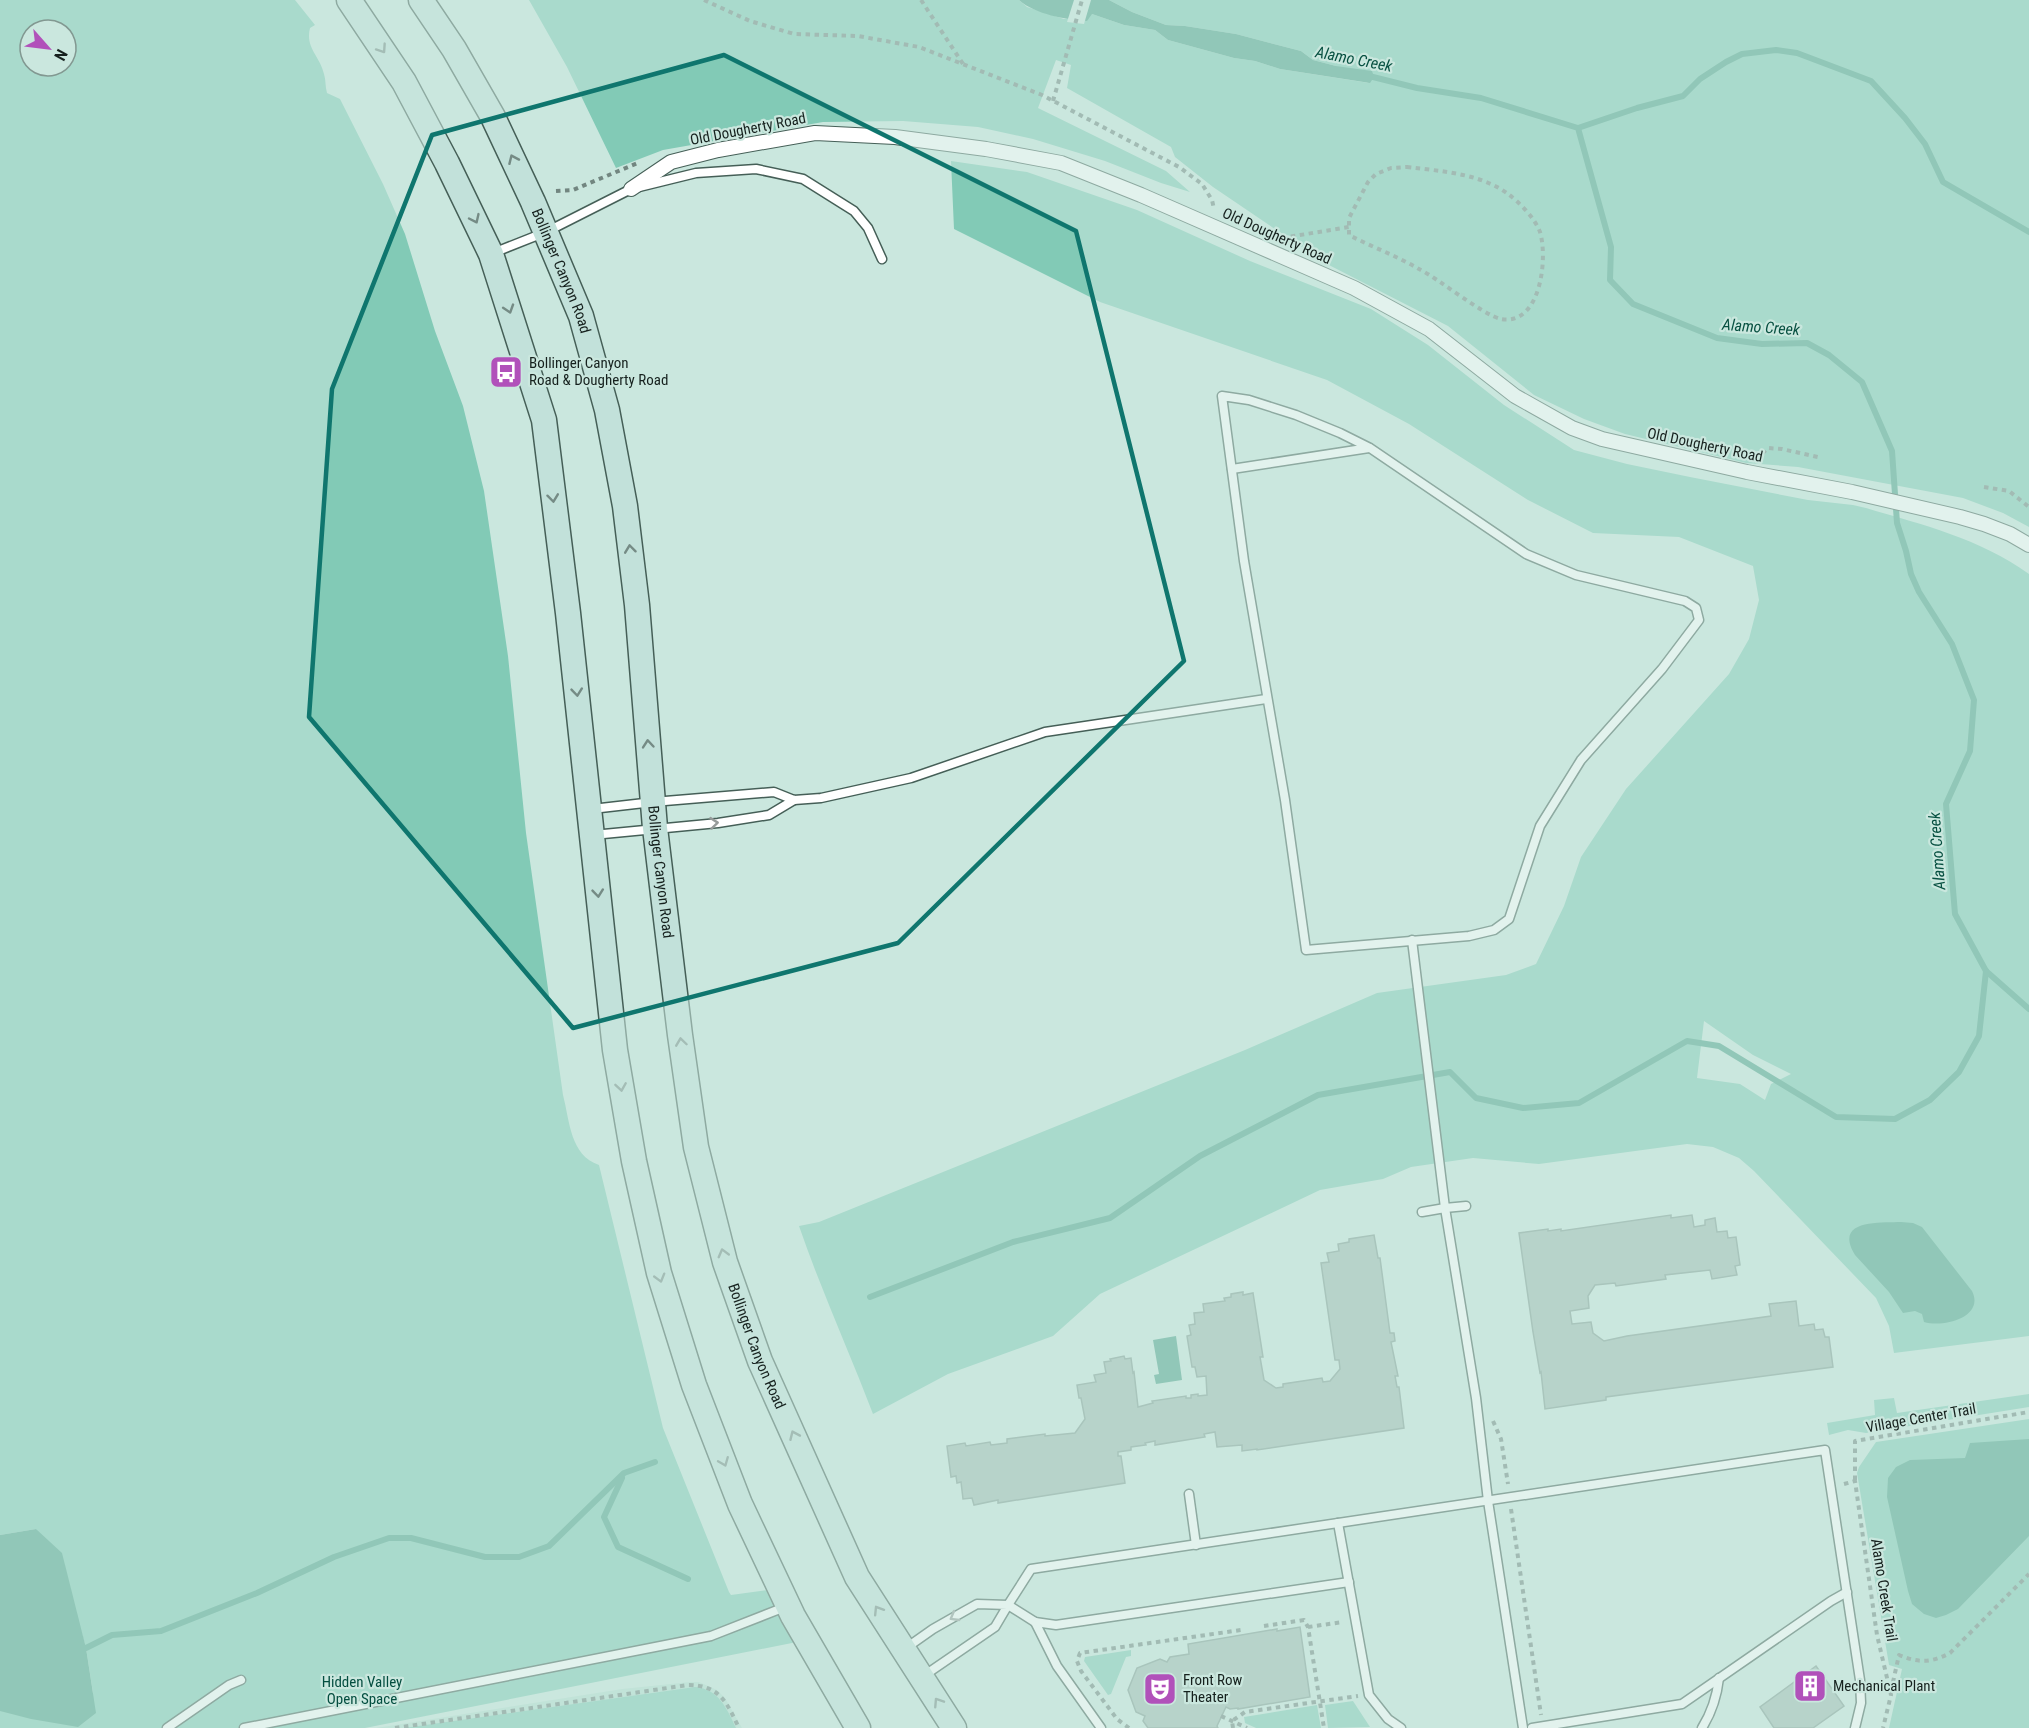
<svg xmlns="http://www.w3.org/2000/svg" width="2029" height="1728" viewBox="0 0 2029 1728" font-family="'Roboto Condensed',sans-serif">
	<rect width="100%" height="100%" fill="#cae7de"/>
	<polygon fill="#b7ddd1" points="690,1682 699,1682 717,1690 725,1698 742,1728 376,1728 622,1689"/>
	<g fill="#82cab6" fill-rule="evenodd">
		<path d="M0 0H295L315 25 310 28C305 48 320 56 324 74 326 80 325 86 327 93L340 99 383 184 405 234 435 331 463 406 484 491 508 656 526 833 563 1095C570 1122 570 1155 599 1165L663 1428 729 1592 731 1595 783 1588 807 1640 365 1728H0V1708L93 1693 86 1648 75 1610 36 1529 0 1535ZM30 30H66V66H30Z"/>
		<polygon points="529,0 1019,0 1027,7 1064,19 1092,14 1124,25 1155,30 1168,40 1234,58 1255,61 1280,69 1369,83 1336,66 1313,60 1301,51 1236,34 1185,26 1166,25 1132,12 1109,0 2029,0 2029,527 2003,513 1963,498 1798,467 1746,463 1625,434 1584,419 1534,395 1448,326 1325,263 1213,187 1175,157 1171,147 1067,88 1071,65 1056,60 1038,108 1166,171 1190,192 1161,183 1105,161 1033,139 978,127 903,121 823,122 663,150 616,168 567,67"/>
		<path d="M951 161 1027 172 1137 210 1250 261 1371 309 1428 345 1504 405 1574 450 1627 464 1690 477 1808 500 1853 505 1866 508C1923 525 1979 538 2029 574V1336L1894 1353 1889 1326 1876 1298 1754 1171 1739 1158 1713 1147 1687 1144 1539 1164 1473 1158 1411 1167 1383 1179 1320 1190 1100 1294 1053 1336 948 1374 873 1414C849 1351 821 1290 799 1226L819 1222 1245 1050 1377 993 1506 975 1536 964 1564 906 1581 857 1626 789 1729 674 1749 639 1759 600 1753 566 1679 537 1593 533 1528 500 1409 424 1327 380 1100 302 954 229ZM1704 1021 1753 1055 1791 1074 1771 1084 1765 1100 1740 1084 1697 1078Z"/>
		<polygon points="2029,1394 2029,1407 1866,1433 1848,1430 1829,1435 1827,1423 1875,1415 1874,1400 1894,1398 1897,1413"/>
		<polygon points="2029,1419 2029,1728 1889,1728 1902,1669 1889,1665 1857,1473 1859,1467 1876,1442"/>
		<polygon points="1131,1650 1131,1656 1126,1657 1111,1694 1108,1695 1084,1661 1085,1657"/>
		<path d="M695 1687C719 1689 727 1709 736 1728H404Z"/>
		<polygon points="1353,1701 1370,1727 1328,1728 1325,1705"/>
		<polygon points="1317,1705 1321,1728 1256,1728 1245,1723 1244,1717"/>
	</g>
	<g fill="#4da08a">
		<path d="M1019 0H1109L1132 12 1166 25 1185 26 1236 34 1301 51 1313 60 1336 66 1372 71 1374 77 1370 83 1280 69 1255 61 1234 58 1168 40 1155 30 1124 25 1092 14 1087 21C1065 19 1036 15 1019 0Z"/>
		<path d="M1901 1222 1913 1223 1922 1227 1972 1291C1985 1317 1944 1328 1924 1322L1922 1314 1915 1311 1903 1313 1889 1292 1855 1255C1833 1219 1880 1223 1901 1222Z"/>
		<polygon points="1176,1336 1182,1380 1156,1384 1154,1375 1159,1374 1153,1340"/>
		<polygon points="2029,1439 2029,1536 1958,1609 1946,1615 1936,1618 1924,1614 1912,1604 1908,1591 1887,1497 1888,1478 1896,1467 1910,1460 1965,1458 1970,1443"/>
		<polygon points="36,1529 62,1553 86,1648 96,1713 78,1727 31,1719 0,1711 0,1535"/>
	</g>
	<polygon fill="#cae7de" points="1074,0 1091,0 1084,24 1067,22"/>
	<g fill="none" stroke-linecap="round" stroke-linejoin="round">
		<g stroke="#4da08a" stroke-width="6">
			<polyline points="1369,76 1417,88 1481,98 1578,128 1611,247 1610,280 1633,304 1717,338 1762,344 1807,343 1829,355 1862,382 1892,451 1897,523 1906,551 1911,574 1919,592 1952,644 1974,700 1970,751 1946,804 1955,914 1986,971 2029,1009"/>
			<polyline points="1578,128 1637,108 1683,96 1700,79 1726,62 1742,54 1776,50 1797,53 1871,81 1905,118 1925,144 1943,182 2029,232"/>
			<polyline points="870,1297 1013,1242 1110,1218 1200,1156 1318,1095 1450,1072 1476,1098 1523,1108 1579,1103 1687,1041 1719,1046 1836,1117 1895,1119 1930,1100 1959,1072 1979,1036 1986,971"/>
			<polyline points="622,1478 604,1517 618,1547 688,1579"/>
			<polyline points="86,1648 112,1635 161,1631 257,1593 334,1557 389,1538 411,1538 485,1557 519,1557 549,1546 624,1473 655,1462"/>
		</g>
	</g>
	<g fill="#9fbbb2" stroke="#809b93" stroke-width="1.5">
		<polygon points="1671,1215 1671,1218 1692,1215 1694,1227 1705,1225 1705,1220 1715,1218 1717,1232 1727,1231 1728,1238 1736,1237 1740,1265 1735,1266 1737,1275 1712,1279 1710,1270 1665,1275 1666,1279 1616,1286 1615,1283 1595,1285 1588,1296 1589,1308 1570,1311 1572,1324 1591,1322 1593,1333 1604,1341 1627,1336 1771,1316 1769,1304 1796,1301 1799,1326 1814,1324 1815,1330 1823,1329 1825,1337 1829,1337 1833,1367 1606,1397 1606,1400 1545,1409 1541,1372 1540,1373 1533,1332 1519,1233 1548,1229 1548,1231 1561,1229 1561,1231"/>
		<polygon points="1374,1235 1378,1258 1380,1258 1390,1333 1394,1333 1395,1341 1391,1342 1398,1376 1395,1376 1397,1387 1399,1387 1404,1428 1257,1450 1257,1449 1242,1451 1242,1445 1217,1447 1215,1432 1204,1434 1205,1437 1155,1445 1155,1441 1145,1443 1146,1445 1131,1447 1131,1450 1118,1452 1118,1456 1121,1456 1125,1483 998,1503 998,1500 974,1505 972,1498 963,1499 961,1482 957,1483 956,1476 951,1477 947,1446 965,1443 966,1446 990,1442 991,1445 1007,1443 1007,1439 1045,1434 1045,1436 1075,1433 1085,1419 1081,1398 1079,1398 1077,1385 1096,1382 1094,1375 1106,1373 1104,1362 1111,1361 1110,1359 1124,1356 1125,1359 1131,1358 1133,1373 1134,1372 1138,1407 1153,1403 1152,1401 1186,1396 1186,1398 1191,1398 1191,1395 1198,1394 1198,1396 1207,1395 1206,1376 1197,1377 1195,1367 1192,1367 1187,1336 1191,1335 1189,1325 1195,1324 1194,1313 1204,1312 1203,1304 1225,1301 1224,1298 1231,1297 1231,1294 1243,1292 1243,1295 1253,1293 1263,1357 1260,1357 1264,1380 1276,1388 1283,1387 1283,1384 1322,1378 1323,1382 1330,1381 1340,1369 1339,1360 1335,1360 1321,1263 1329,1262 1327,1253 1339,1251 1338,1244 1349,1242 1349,1239"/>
		<polygon points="1300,1627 1310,1697 1238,1709 1238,1708 1230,1709 1226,1707 1217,1726 1218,1728 1148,1728 1143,1721 1145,1716 1136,1712 1128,1690 1137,1668 1160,1659 1167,1662 1170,1657 1189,1654 1188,1644 1277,1629 1277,1631"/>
		<polygon points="1816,1666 1844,1706 1813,1728 1774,1728 1760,1707"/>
	</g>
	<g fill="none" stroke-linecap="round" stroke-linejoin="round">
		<g stroke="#455f57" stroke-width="11">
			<g id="service">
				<polyline points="493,253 546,232 631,189 696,173 756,169 803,179 854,211 868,228 882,259"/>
				<polygon points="1222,396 1249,400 1296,415 1340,433 1370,448 1526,554 1576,575 1685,601 1696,608 1699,620 1662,669 1581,760 1540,826 1509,919 1494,930 1469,936 1306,950 1285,800 1244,561"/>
				<polyline points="1232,469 1369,448"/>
				<polyline points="592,809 653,802 774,792 794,800 821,798 911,778 1045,732 1266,699"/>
				<polyline points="593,835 718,823 769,815 794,800"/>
				<polyline points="1412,940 1445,1208 1466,1206"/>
				<polyline points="1422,1212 1445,1208 1476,1398 1488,1501 1523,1728"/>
				<polyline points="1189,1494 1196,1545"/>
				<polyline points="1338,1523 1369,1695 1388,1719 1401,1728"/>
				<polyline points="1349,1582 1056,1625 1035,1622 1008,1605 1031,1569 1825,1450 1860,1680 1861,1703 1855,1728"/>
				<polyline points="1035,1622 1057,1666 1101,1728"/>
				<polyline points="906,1648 933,1629 977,1604 1008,1605 995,1627 922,1677"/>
				<polyline points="167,1728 229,1685 241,1680"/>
				<polyline points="244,1728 711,1636 785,1607"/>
				<polyline points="1532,1728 1682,1704 1831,1601 1847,1592"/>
				<path d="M1702 1728C1712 1712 1717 1696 1719 1678"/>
			</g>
		</g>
		<g stroke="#455f57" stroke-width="16">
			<polyline id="pedestrian" points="631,189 671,162 718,150 815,133 895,137 986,149 1061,163 1141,195 1354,288 1429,329 1515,396 1572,428 1602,439 1747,472 1852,492 1960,517 1984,524 2010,534 2029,545"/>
		</g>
		<g stroke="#455f57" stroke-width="27">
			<g id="secondary">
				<polyline points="349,0 404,82 447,163 491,254 544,420 568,613 615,1050 634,1161 659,1273 694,1385 740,1504 793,1616 858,1728"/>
				<path id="s1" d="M421 0 454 49 493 117 533 202 581 316 607 410 625 506 637 605 655 828 680 1035 696 1147 725 1262 760 1361 857 1577 954 1728"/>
			</g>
		</g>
		<g stroke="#728680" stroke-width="4" stroke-dasharray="4.5 4.5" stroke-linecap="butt">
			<polyline points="704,0 750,21 794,34 858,36 919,47 1042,95 1179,167 1202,184 1212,200 1214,209"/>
			<polyline points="921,0 963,64"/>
			<polyline points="1053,101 1082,0"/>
			<path d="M1407 167C1439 171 1480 173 1508 194 1519 202 1535 218 1540 232 1548 258 1541 326 1501 319 1483 315 1439 279 1419 269 1397 256 1372 247 1349 235V218L1368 182 1376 174 1391 168Z"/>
			<polyline points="556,191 573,190 640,162"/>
			<polyline points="1282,238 1349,227"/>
			<polyline points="497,371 508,367"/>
			<polyline points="1756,460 1768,448 1782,449 1822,458"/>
			<polyline points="1984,487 2009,491 2029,507"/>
			<polyline points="1493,1421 1501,1439 1508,1484"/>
			<polyline points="1855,1480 1855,1441 2029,1412"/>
			<polyline points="1844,1484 1855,1481 1877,1635 1891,1695 1883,1728"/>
			<polyline points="1511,1509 1541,1715"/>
			<polyline points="1264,1626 1304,1620 1308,1627 1324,1728"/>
			<polyline points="1308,1627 1343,1622"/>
			<path d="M1891 1691 1899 1655C1918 1663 1931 1663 1950 1653L2029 1574"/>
			<polyline points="1221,1716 1247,1728"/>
			<path d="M395 1728 688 1685C720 1685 727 1703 739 1728"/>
			<polyline points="1129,1728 1117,1719 1081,1671 1077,1661 1080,1653 1241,1630"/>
			<polyline points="1233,1728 1232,1721 1245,1712 1358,1696"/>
		</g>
		<use href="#service" stroke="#fff" stroke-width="8"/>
		<use href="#pedestrian" stroke="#fff" stroke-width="14"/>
		<use href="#secondary" stroke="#c2e1da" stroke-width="24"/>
	</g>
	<defs><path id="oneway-chevron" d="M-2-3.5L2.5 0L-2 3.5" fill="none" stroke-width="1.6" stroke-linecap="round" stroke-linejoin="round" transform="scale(1.5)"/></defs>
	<g stroke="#758b85">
		<use href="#oneway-chevron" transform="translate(382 49) rotate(56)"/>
		<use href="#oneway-chevron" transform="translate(513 159) rotate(-114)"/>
		<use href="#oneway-chevron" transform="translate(475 219) rotate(65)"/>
		<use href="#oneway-chevron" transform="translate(509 309) rotate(72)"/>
		<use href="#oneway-chevron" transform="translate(553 498) rotate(83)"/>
		<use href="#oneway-chevron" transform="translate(630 549) rotate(-97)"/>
		<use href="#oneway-chevron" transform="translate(577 692) rotate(84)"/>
		<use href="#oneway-chevron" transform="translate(648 744) rotate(-95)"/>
		<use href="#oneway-chevron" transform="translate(598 893) rotate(84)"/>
		<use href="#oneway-chevron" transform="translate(681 1042) rotate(-98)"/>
		<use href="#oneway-chevron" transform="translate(621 1087) rotate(81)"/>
		<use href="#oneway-chevron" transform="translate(723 1253) rotate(-105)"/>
		<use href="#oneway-chevron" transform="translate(660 1278) rotate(74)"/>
		<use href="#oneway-chevron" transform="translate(794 1435) rotate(-114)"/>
		<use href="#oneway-chevron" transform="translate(724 1462) rotate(68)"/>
		<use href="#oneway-chevron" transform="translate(878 1610) rotate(-122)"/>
		<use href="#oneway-chevron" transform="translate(938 1702) rotate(-123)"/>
	</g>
	<g stroke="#969b9a">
		<use href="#oneway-chevron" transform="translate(714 823) rotate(-6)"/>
		<use href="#oneway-chevron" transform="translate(954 1617) rotate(150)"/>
	</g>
	<path d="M0 0H2029V1728H0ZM724 55 1076 231 1184 661 898 943 573 1028 309 717 332 389 432 135Z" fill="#cae7de" fill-opacity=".55" fill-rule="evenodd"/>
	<path fill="none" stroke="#0f766e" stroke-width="4.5" stroke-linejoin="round" d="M724 55 1076 231 1184 661 898 943 573 1028 309 717 332 389 432 135Z"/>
	<defs>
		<g id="bus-square" transform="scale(1.725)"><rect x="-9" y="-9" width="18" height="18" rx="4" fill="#b151ba" stroke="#cae7de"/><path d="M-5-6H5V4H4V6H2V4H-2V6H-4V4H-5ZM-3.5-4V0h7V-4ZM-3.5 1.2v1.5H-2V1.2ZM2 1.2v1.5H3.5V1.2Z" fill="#fff"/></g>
		<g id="building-square" transform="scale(1.725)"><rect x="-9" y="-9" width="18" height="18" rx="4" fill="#b151ba" stroke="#cae7de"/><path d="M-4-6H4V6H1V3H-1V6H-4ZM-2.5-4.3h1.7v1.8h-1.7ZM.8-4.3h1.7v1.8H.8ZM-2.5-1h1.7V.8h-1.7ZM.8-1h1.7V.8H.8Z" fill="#fff"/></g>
		<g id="theatre-square" transform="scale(1.725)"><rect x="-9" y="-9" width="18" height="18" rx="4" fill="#b151ba" stroke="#cae7de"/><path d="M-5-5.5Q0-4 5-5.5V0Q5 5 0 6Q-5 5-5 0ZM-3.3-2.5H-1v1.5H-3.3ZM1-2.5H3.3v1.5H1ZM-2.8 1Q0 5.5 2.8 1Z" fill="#fff"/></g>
	</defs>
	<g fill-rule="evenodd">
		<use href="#bus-square" x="506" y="372"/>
		<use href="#building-square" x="1810" y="1686"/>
		<use href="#theatre-square" x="1160" y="1689"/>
	</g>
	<g text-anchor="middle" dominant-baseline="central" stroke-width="4.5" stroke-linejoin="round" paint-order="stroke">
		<g font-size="15" fill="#16211e" stroke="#cae7de">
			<text transform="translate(748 129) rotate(-11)">Old Dougherty Road</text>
			<text transform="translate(1277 236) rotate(24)">Old Dougherty Road</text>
			<text stroke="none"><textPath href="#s1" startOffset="306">Bollinger Canyon Road</textPath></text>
			<text transform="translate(1705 445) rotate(12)">Old Dougherty Road</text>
			<text stroke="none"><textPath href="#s1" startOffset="918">Bollinger Canyon Road</textPath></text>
			<text stroke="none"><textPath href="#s1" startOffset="1404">Bollinger Canyon Road</textPath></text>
			<text transform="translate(1921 1418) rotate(-10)">Village Center Trail</text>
			<text transform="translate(1884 1590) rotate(81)">Alamo Creek Trail</text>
		</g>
		<g font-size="15" fill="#16211e" stroke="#cae7de" text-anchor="start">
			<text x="529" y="363">Bollinger Canyon<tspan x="529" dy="17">Road &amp; Dougherty Road</tspan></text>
			<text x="1183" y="1680">Front Row<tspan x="1183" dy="17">Theater</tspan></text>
			<text x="1833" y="1686">Mechanical Plant</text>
		</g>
		<g font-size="15" fill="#044e40" stroke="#cae7de">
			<text x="362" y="1682">Hidden Valley<tspan x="362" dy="17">Open Space</tspan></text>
		</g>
		<g font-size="16" font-style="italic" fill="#075041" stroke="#cae7de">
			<text transform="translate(1354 59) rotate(11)">Alamo Creek</text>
			<text transform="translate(1761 327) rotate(4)">Alamo Creek</text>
			<text transform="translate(1937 851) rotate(-94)">Alamo Creek</text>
		</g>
	</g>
	<g transform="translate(48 48) rotate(118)"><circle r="28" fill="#cae7de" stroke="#829891" stroke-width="1.5"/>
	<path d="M0-4.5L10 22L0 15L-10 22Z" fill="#b151ba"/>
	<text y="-9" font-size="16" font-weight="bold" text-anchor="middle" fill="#16211e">N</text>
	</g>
</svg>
